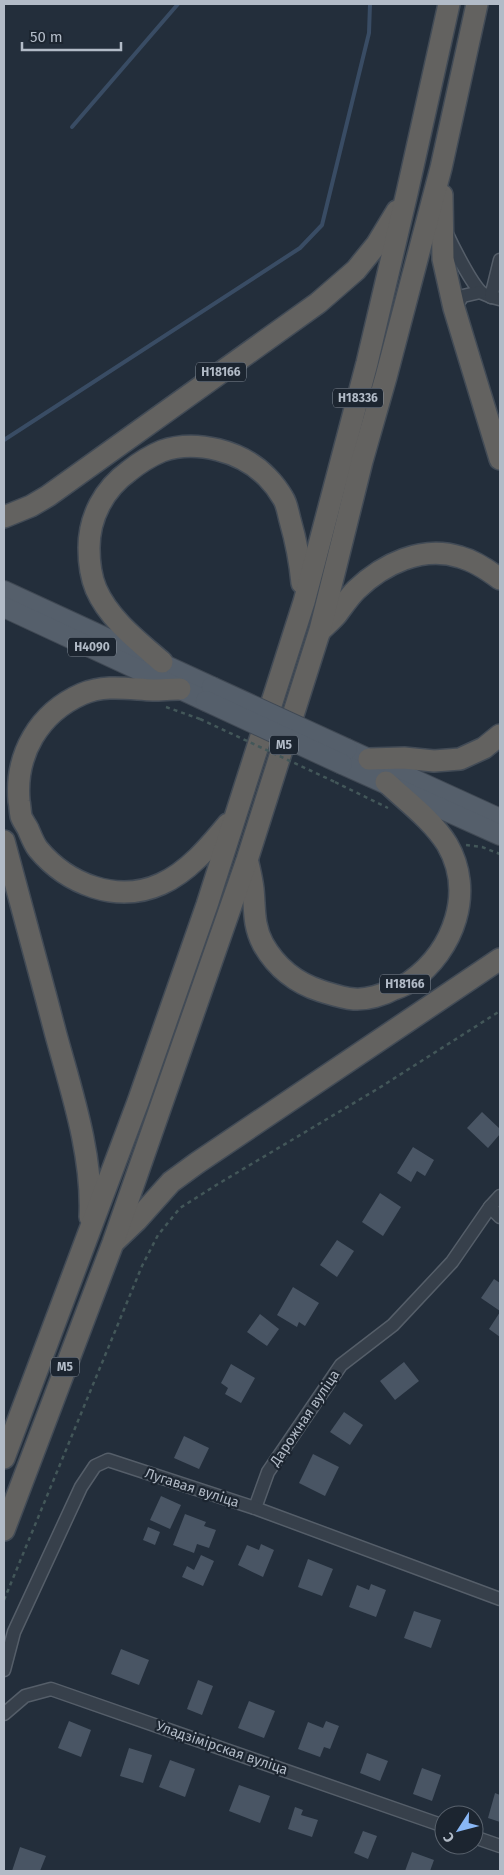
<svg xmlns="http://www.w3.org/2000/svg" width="504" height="1875" viewBox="0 0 504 1875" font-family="'Fira Sans',sans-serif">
	<rect width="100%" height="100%" fill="#232e3b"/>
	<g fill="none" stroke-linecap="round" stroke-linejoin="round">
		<g stroke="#394c64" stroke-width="4">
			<polyline points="72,127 178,4"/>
			<polyline points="4,440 300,248 322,225 369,33 370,4"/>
		</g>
	</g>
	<g fill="#495564">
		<polygon points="482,1112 500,1129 500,1134 488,1148 467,1128"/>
		<polygon points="413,1147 434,1160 425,1176 417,1171 411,1182 397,1173"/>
		<polygon points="380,1193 401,1207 383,1236 362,1222"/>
		<polygon points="337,1240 354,1251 337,1277 320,1265"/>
		<polygon points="494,1279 500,1283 500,1311 481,1298"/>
		<polygon points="293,1287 319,1303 305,1326 299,1322 297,1327 277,1315"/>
		<polygon points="500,1312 500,1337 489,1329"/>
		<polygon points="260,1314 279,1329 267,1346 247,1332"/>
		<polygon points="404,1362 419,1381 395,1400 380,1381"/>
		<polygon points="231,1364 255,1378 241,1403 225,1394 228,1388 221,1383"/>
		<polygon points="344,1412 363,1425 350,1445 330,1432"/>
		<polygon points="184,1436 209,1448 199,1469 174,1458"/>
		<polygon points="313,1454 339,1467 325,1496 299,1483"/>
		<polygon points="161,1496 181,1505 170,1529 150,1520"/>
		<polygon points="185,1514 206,1522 204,1526 216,1530 209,1548 197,1544 194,1553 173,1545"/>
		<polygon points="148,1527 160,1532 155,1545 143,1540"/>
		<polygon points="261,1544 274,1550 263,1577 238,1565 247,1545 259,1550"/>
		<polygon points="201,1555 214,1561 203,1586 182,1577 187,1566 194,1570"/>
		<polygon points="308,1559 333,1569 322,1596 298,1587"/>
		<polygon points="371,1584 386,1590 376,1617 349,1607 357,1585 369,1590"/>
		<polygon points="414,1611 441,1620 431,1648 404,1638"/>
		<polygon points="121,1649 149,1660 139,1685 111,1674"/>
		<polygon points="198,1680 213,1686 202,1715 187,1709"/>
		<polygon points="249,1701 275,1711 264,1738 238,1728"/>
		<polygon points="69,1721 91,1730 81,1757 58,1748"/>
		<polygon points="326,1721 339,1726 330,1749 324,1747 320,1757 298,1749 308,1722 323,1728"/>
		<polygon points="129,1748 152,1755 143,1783 120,1776"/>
		<polygon points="367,1753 388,1761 380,1781 360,1773"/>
		<polygon points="170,1760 195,1769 185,1797 159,1787"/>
		<polygon points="422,1768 441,1775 432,1801 413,1794"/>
		<polygon points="239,1785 270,1796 260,1823 229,1811"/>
		<polygon points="495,1793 500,1795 500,1822 488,1818"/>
		<polygon points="295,1807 303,1810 301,1815 318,1820 312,1837 288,1829"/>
		<polygon points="363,1831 377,1836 368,1859 354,1853"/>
		<polygon points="20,1847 46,1856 40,1871 12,1871"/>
		<polygon points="412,1852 434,1860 430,1871 405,1871"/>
	</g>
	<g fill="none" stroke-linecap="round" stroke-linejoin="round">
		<g stroke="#555e69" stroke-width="15">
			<g id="minor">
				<path d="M446 232C452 245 472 285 482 293 488 296 494 298 500 299"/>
				<polyline points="491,297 500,260"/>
				<polyline points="454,308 463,296 480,292"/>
				<polyline points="500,1196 490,1207 500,1217"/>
				<polyline points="255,1508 268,1472 341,1365 393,1325 452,1262 490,1207"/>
				<polyline points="4,1670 14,1632 81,1487 95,1466 108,1460 255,1508 500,1599"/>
				<polyline points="4,1714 25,1696 51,1689 444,1826"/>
				<polyline points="474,1837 500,1846"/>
			</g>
		</g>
		<g stroke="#404954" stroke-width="22">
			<g id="primary">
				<polyline points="4,591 212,687"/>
				<polyline points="4,607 206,701"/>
				<polyline points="347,749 500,819"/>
				<polyline points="342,764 500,835"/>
			</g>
		</g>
		<g stroke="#424b56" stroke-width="24">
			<g id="trunk">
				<polyline points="442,195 443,259 454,308 500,459"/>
				<polyline points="4,517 31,506 48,496 318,303 356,270 377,244 397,211"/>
				<path d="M321 630C326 625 332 620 337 614 343 606 349 597 356 590 383 564 422 545 460 557 475 561 488 570 500 579"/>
				<path d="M162 662C138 641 109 619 96 589 91 577 89 562 89 548 89 517 104 489 129 471 139 463 150 456 162 451 196 439 242 451 267 477 273 483 279 491 283 498 287 504 288 513 290 520 296 541 300 561 302 583"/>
				<path d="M180 689C171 689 162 690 153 690 129 689 105 684 82 694 39 713 15 754 19 801 20 805 20 811 21 816 22 820 26 825 28 829 31 836 34 844 38 849 67 884 117 904 161 884 188 872 209 847 228 824"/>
				<polyline points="369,759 404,758 434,761 460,759 484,748 500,735"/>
				<path d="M4 841C21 905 39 970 56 1035 72 1093 93 1156 90 1217"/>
				<path d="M248 863C250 872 252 880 253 889 255 909 253 925 263 944 276 967 296 983 321 991 331 994 343 998 354 999 367 1000 383 995 394 989 400 987 406 985 411 981 454 950 475 892 447 844 432 820 406 801 386 782"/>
				<polyline points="115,1241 137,1220 171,1182 197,1163 500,959"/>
				<polyline points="4,1458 138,1102 207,905 304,602 367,363 407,193 449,4"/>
				<polyline points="4,1530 113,1243 247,860 320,630 362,461 386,377 441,168 477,4"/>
			</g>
		</g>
		<g stroke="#435759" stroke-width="2.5" stroke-dasharray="4 4" stroke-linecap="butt">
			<polyline points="166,707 200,719"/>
			<polyline points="335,782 388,808"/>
			<polyline points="466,845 482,847 500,854"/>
			<polyline points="4,1600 142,1266 158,1235 180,1208 218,1184 379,1088 500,1011"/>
		</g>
		<use href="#minor" stroke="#37404b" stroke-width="12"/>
		<use href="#primary" stroke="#555f6b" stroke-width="20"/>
		<use href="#trunk" stroke="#636260" stroke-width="21"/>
		<g stroke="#404954" stroke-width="22" stroke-linecap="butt">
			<g id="primary-bridge">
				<polyline points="212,687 347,749"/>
				<polyline points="206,701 342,764"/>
			</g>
		</g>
		<polyline stroke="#435759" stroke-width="2.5" stroke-dasharray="4 4" stroke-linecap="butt" points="200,719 335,782"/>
		<use href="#primary-bridge" stroke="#555f6b" stroke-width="20"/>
	</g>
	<g text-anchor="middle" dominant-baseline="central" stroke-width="4.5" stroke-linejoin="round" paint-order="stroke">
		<g fill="#1c2530" stroke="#858e9a" stroke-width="1">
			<rect x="196" y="362.5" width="50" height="19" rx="4"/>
			<rect x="333" y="388.5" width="50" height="19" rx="4"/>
			<rect x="68" y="637.5" width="48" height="19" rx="4"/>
			<rect x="270" y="735.5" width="28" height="19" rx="4"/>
			<rect x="380" y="974.5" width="50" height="19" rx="4"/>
			<rect x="51" y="1357.5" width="28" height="19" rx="4"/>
		</g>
		<g font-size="12" font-weight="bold" fill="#b2bbc7">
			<text x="221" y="372">Н18166</text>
			<text x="358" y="398">Н18336</text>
			<text x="92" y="647">Н4090</text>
			<text x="284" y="745">М5</text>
			<text x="405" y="984">Н18166</text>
			<text x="65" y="1367">М5</text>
		</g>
		<g font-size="14" fill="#b2bbc7" stroke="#1c2530">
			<text transform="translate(305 1418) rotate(-56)">Дарожная вуліца</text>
			<text transform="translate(192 1488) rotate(18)">Лугавая вуліца</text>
			<text transform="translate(222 1748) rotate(19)">Уладзімірская вуліца</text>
		</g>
	</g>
	<rect width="504" height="1875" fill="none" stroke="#b2bbc7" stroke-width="10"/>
	<g transform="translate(459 1830) rotate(234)"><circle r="24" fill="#1c2530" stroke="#58616c"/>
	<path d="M0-4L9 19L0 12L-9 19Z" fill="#89b7f5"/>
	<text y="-8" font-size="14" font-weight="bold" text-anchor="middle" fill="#b2bbc7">С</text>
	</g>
	<path d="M22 42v8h99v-8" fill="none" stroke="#b2bbc7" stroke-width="2.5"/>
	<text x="30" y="42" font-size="15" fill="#b2bbc7" stroke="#1c2530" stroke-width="4" paint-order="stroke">50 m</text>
</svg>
